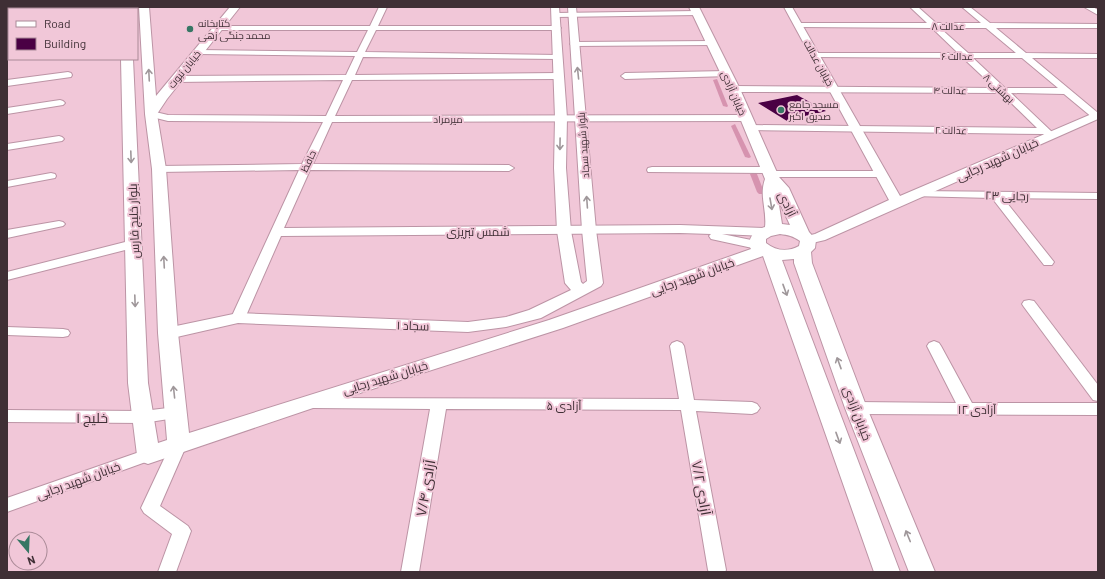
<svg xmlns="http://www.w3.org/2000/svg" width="1105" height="579" viewBox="0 0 1105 579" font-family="Barlow,Cairo,sans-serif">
	<rect width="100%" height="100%" fill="#f1c7d8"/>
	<g fill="#d693af">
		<polygon points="717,79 728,106 727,107 723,106 713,80"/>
		<polygon points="735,124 751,157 749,158 745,157 731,126"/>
		<polygon points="755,172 757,174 764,192 763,194 759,194 757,192 750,174"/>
	</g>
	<polygon fill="#4a0044" points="797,95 826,111 787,121 758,103"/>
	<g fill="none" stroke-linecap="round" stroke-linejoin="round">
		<g stroke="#bc94a5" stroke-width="2">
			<g id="minor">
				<polygon points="379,7 387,7 378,26 557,26 561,28 557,30 376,30 365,52 558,55 562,57 558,59 363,57 355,75 558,73 562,76 558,79 352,80 335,116 745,115 750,118 745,121 332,122 313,164 509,165 514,168 509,171 310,170 284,228 680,225 766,228 770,229 772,232 770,235 766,236 722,234 761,242 763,245 761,248 757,249 711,239 709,236 711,234 680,233 281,236 245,318 243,321 238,322 233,321 231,318 299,170 159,172 154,169 159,166 302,164 323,122 168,121 148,116 146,114 151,111 168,115 326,116 343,80 177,82 173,79 177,76 346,75 355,56 199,54 195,52 199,50 357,52 368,30 218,30 214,28 218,26 370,26"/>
				<path d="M910 7H918L936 23H981L962 7H970L990 23 1098 24V28H996L1026 53 1098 54V58H1032L1098 113V118H1093L1064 94 1011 93 1052 132 1054 134 1052 136 1049 137 1043 134 748 130 746 128 751 125 1037 128 1001 93 734 92 730 89 734 86 995 88 963 58 815 57 811 55 815 53H958L932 28 799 27 795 25 799 23H927ZM940 28H986L1016 53H968ZM973 58H1022L1058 88H1005Z"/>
				<polygon points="1084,7 1093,7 1098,10 1098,15"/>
				<polygon points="696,11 699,11 699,15 556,17 552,15 556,13"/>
				<polygon points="711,41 715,43 714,45 574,46 570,44 574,42"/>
				<rect x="7" y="52" width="2" height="5"/>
				<polygon points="727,71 731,74 730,76 625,79 621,76 625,73"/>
				<polygon points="68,72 71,73 72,75 71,77 7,86 7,80"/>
				<polygon points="60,100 63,101 65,103 63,105 7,114 7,108"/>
				<polygon points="59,136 62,137 64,139 62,141 7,150 7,144"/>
				<polygon points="652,167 769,167 773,168 774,171 881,171 886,174 881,177 771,177 767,176 766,173 648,172 647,170 648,168"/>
				<polygon points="51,173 55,174 56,176 55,178 7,187 7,181"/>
				<polygon points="916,191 1098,193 1098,199 1003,198 1054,262 1052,265 1044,265 992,198 912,196 910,194 912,192"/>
				<polygon points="59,221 63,222 65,224 63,226 7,238 7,230"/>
				<polygon points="133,240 137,241 139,244 137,247 7,280 7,272"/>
				<polygon points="1029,300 1034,301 1098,385 1098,401 1093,400 1024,307 1022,304 1024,301"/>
				<polygon points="7,327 63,329 68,330 70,333 68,336 63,337 7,335"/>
				<polygon points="677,341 682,343 684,346 694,400 752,402 757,404 760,408 757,412 752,414 696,411 726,570 725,572 709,572 708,570 681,410 446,409 419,572 401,572 430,409 313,408 308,407 305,403 308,399 313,398 679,399 670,346 672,343"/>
				<polygon points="934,341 939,343 941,346 972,403 1098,403 1098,415 856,414 851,412 848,408 851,404 856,402 956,403 927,346 929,343"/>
				<polygon points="176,407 182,409 184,413 182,417 143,423 7,422 7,410 143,411"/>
				<polygon points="179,438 185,440 187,444 160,506 188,526 191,531 176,572 158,572 172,534 144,513 141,508 171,444 173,440"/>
				<polygon points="148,449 154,451 156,455 154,459 7,512 7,498"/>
			</g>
		</g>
		<g stroke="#bc94a5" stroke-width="2">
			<g id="tertiary">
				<polygon points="551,7 559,7 567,118 566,168 571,231 581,282 583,284 587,281 582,230 568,7 576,7 596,230 603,283 601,286 541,318 506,327 468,332 238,323 168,339 162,337 159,333 162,329 238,313 468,322 506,317 529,310 571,290 565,283 557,231 554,168 555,118"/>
				<polygon points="784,7 792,7 900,196 1094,113 1098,112 1098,119 825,240 808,244 803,243 801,240 803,237 815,234 889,200"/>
			</g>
		</g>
		<g stroke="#bc94a5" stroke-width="2">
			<g id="secondary">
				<rect x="120" y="7" width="10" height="2"/>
				<path d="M139 7H149L156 96 230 7H240L167 99 157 114 166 169 178 333 189 433 549 320 751 249 749 245C750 235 755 230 765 227 767 210 759 196 765 179L728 89 689 7H699L740 89 779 177 789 188 809 232 816 240 815 248 811 252 812 263 867 408 935 572H909L845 408 794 263V259L782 260 900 572H874L763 256 563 328 313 408 148 464 140 461 137 455 128 383 121 59H133L148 383 158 443 167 440 158 333 152 169 145 114ZM778 199 790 225 782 224ZM780 234C788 235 793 236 800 241L799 246C788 252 776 251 766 243V239L771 236Z"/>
			</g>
		</g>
		<use href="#minor" fill="#fff" fill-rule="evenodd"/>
		<use href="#tertiary" fill="#fff" fill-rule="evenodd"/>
		<use href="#secondary" fill="#fff" fill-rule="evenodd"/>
	</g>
	<defs><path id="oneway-shaft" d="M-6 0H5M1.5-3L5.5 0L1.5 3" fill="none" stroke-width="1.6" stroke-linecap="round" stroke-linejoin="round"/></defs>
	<g stroke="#9f979a">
		<use href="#oneway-shaft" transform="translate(578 73) rotate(-96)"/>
		<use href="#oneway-shaft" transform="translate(149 75) rotate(-93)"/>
		<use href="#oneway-shaft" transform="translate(560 144) rotate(91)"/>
		<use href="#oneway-shaft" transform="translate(131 157) rotate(88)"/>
		<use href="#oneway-shaft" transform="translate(587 202) rotate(-94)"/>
		<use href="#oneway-shaft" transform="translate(771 204) rotate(80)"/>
		<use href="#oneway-shaft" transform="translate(164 262) rotate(-93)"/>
		<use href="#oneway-shaft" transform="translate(785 290) rotate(70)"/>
		<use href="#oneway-shaft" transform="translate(135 301) rotate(88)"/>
		<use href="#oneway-shaft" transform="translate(839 363) rotate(-110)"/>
		<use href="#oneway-shaft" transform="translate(174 392) rotate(-96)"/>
		<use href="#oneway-shaft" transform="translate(838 438) rotate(70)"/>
		<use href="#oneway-shaft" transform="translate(908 536) rotate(-112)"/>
	</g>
	<g fill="#367664" stroke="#f1c7d8" stroke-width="1.5">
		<circle cx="190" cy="29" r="4"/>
		<circle cx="781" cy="110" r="4"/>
	</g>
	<g text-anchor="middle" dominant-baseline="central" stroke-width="4" stroke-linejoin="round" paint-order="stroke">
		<g font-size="10" fill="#3f2f35" stroke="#f1c7d8" text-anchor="start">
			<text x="198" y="23">کتابخانه<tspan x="198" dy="12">محمد جنگی زهی</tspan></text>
			<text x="789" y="104">مسجد جامع<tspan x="789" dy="12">صدیق اکبر</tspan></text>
		</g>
		<g font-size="10" fill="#3f2f35" stroke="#f1c7d8">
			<text x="948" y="26">عدالت ۸</text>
			<text x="957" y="56">عدالت ۶</text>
			<text transform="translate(819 63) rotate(61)">خیابان عدالت</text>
			<text transform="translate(184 69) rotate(-51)">خیابان نبوت</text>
			<text transform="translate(999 88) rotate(43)">بهشتی ۸</text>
			<text transform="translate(950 90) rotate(1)">عدالت ۴</text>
			<text transform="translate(734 93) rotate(66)">خیابان آزادی</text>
			<text x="448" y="119">میرمراد</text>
			<text transform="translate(951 130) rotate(1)">عدالت ۲</text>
			<text transform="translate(583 145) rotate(-94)">بلوار شهید سجاد</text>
			<text transform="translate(308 161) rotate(-65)">حافظ</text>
		</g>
		<g font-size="12" fill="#3f2f35" stroke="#f1c7d8">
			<text transform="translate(997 159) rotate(-24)">خیابان شهید رجایی</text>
			<text transform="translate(1007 195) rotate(1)">رجایی ۲۳</text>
			<text transform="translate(788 204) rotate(64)">آزادی</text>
			<text transform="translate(133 221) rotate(-92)">بلوار خلیج فارس</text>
			<text x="478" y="231">شمس تبریزی</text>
			<text transform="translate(692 276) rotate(-20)">خیابان شهید رجایی</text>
			<text transform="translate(413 325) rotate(2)">سجاد ۱</text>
			<text transform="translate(385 377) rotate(-17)">خیابان شهید رجایی</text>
			<text x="564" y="405">آزادی ۵</text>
			<text x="977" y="409">آزادی ۱۲</text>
			<text transform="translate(858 413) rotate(69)">خیابان آزادی</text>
			<text transform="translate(78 480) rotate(-20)">خیابان شهید رجایی</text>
		</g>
		<g font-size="14" fill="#3f2f35" stroke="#f1c7d8">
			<text x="92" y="417">خلیج ۱</text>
			<text transform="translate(425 488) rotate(-80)">آزادی ۷/۴</text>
			<text transform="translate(702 488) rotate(80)">آزادی ۷/۲</text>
		</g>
	</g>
	<rect width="1105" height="579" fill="none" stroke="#3f2f35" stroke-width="16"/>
	<rect x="8" y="8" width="130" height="52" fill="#f1c7d8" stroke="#aa8a97"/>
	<rect x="16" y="21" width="20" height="6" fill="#ffffff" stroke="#aa8a97"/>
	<text x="44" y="28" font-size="12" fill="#3f2f35">Road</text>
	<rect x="16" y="38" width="20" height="12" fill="#4a0044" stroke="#aa8a97"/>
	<text x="44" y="48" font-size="12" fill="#3f2f35">Building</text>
	<g transform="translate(28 551) rotate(161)"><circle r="19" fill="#f1c7d8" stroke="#aa8a97"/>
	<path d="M0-3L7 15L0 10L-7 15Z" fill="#367664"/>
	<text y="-6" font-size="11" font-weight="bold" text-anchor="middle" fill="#3f2f35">N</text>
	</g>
</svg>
